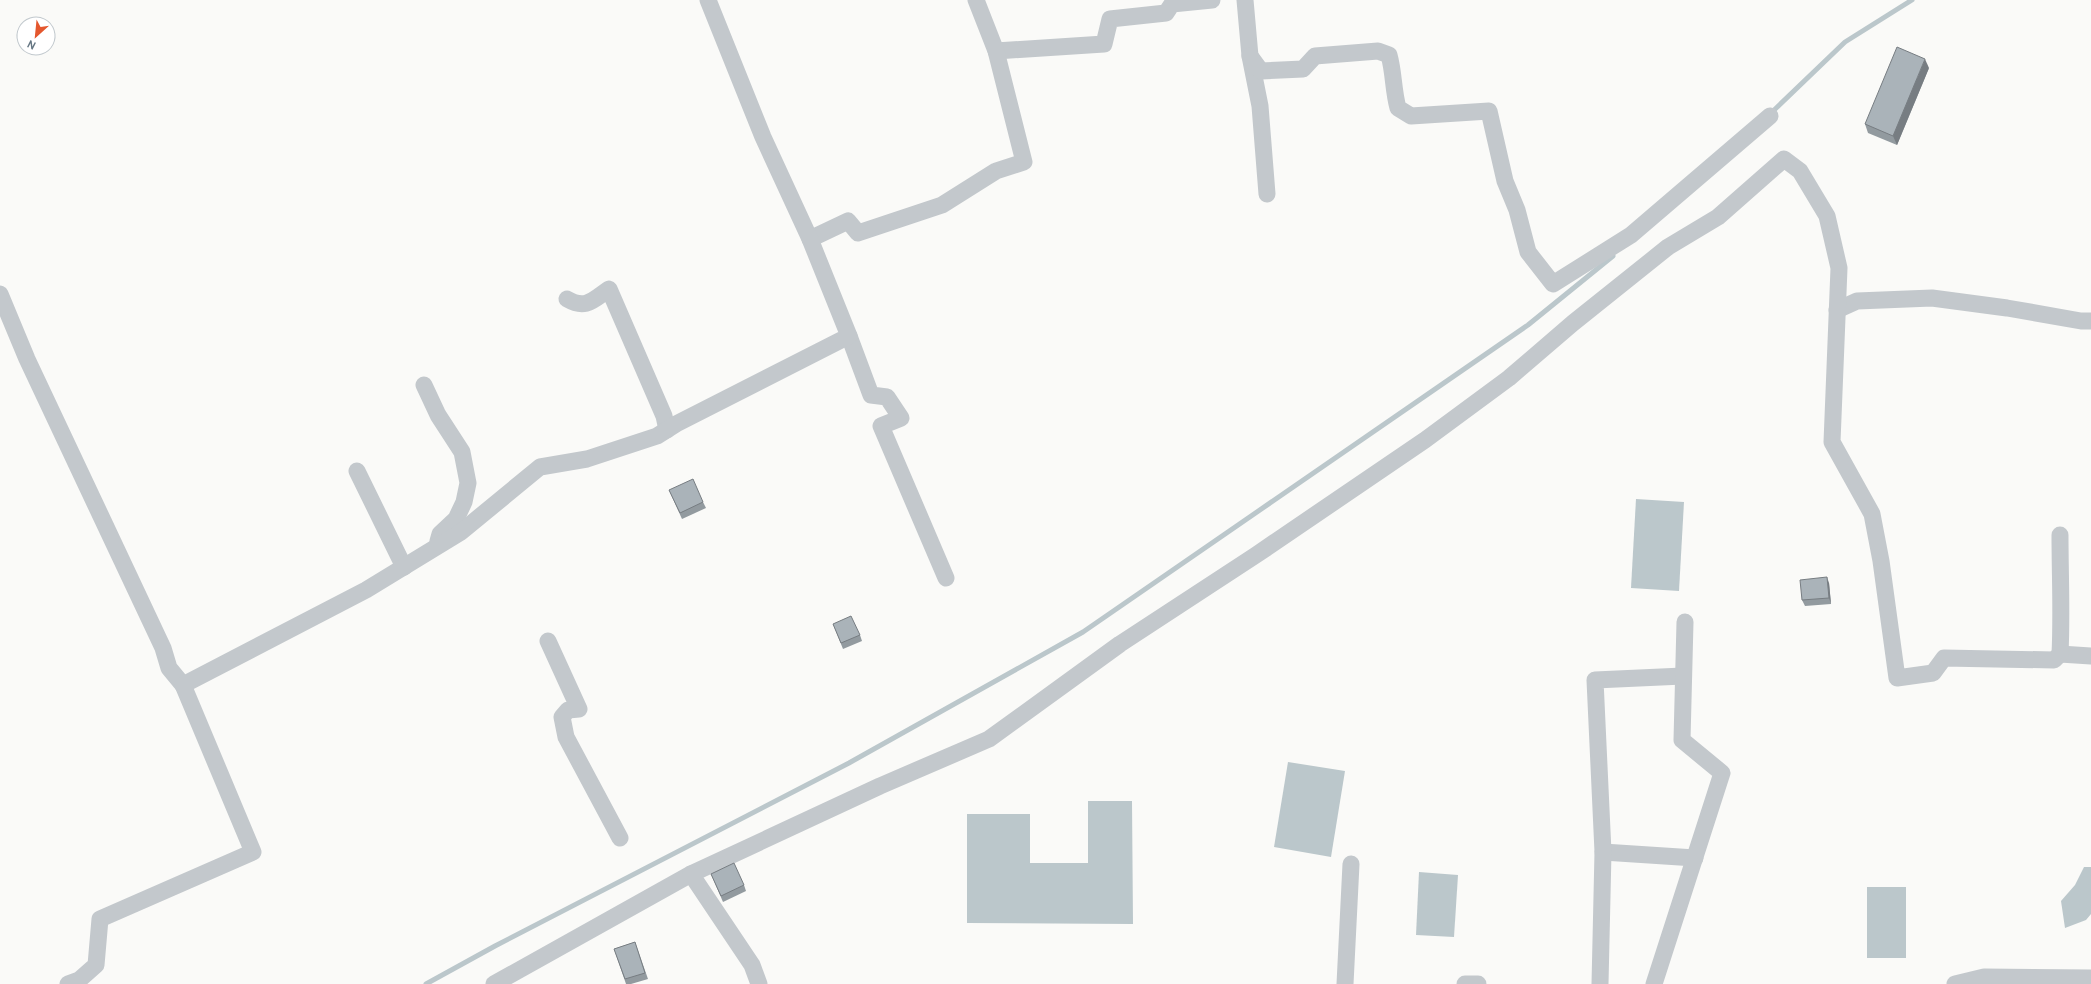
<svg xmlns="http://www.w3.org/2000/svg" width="2091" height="984" viewBox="0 0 2091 984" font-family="Overpass,sans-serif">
	<rect width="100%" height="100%" fill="#fafaf8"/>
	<g fill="#bbc7cb">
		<polygon points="1636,499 1684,502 1679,591 1631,588"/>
		<polygon points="1288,762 1345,771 1331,857 1274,847"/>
		<polygon points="1088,801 1132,801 1133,924 967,923 967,814 1030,814 1030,863 1088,863"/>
		<polygon points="2084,867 2091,867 2091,914 2086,920 2065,928 2061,901 2075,885"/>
		<polygon points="1419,872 1458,875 1454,937 1416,935"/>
		<rect x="1867" y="887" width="39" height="71"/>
	</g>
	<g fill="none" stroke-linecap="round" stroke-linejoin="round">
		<g stroke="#bbc7cb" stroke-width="5">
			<polyline points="1770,114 1845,42 1912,0"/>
			<polyline points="426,984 495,946 849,763 1083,632 1528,325 1613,256"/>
		</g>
		<g stroke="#c3c8cc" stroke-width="17">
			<polyline points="1245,0 1250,56 1260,106 1267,194"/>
			<polyline points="996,51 1104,44 1110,19 1166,13 1172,4 1212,0"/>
			<path d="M1250 56 1261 71 1303 69 1315 56 1378 51 1389 55C1394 73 1393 90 1398 108L1411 116 1489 111 1505 181 1517 210 1528 252 1553 284 1631 235 1770 116"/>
			<polyline points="810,239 848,221 858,233 942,205 996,171 1024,162 996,51 976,0"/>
			<polyline points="0,294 27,359 163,648 169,668 183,685"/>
			<path d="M567 299C586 310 593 300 609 289L664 416 667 430"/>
			<polyline points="1837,310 1857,301 1932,298 2007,308 2081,321 2091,321"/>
			<polyline points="849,336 871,395 887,397 901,418 881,426 946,578"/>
			<polyline points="424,385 438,415 462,452 468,483 464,502 456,519 440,534 438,541"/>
			<polyline points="357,471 404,567"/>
			<polyline points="548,641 579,709 568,710 562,717 566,737 620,838"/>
			<polyline points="2060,654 2091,656"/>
			<polyline points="1603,852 1695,858"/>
			<polyline points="68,984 79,980 96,965 100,919 253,852 183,685 366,590 461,532 540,467 587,459 657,436 676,424 849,336 810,239 763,137 708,0"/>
			<polyline points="494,984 691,874"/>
			<path d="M759 984 752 965 691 874 880 786 989 739 1120 644 1256 555 1425 440 1509 378 1573 323 1668 247 1718 217 1784 159 1800 171 1827 216 1839 268 1832 442 1872 514 1881 561 1897 678 1933 673 1944 658 2054 660 2060 654C2062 614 2060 575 2060 535"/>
			<polyline points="1345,984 1351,864"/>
			<polyline points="1465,984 1478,984"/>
			<polyline points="1600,984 1603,852 1595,680 1683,676"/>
			<polyline points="1654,984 1722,773 1682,740 1685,622"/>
			<polyline points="1955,984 1984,977 2091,978"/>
		</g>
	</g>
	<g fill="#929a9f">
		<polygon points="1929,68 1897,145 1868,133 1865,124"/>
		<polygon points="669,490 703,502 706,508 682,519"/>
		<polygon points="1829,583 1831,604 1805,606 1802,600"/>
		<polygon points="833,624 860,635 862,641 843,649"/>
		<polygon points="711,874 744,885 746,891 723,902"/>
		<polygon points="635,942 648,979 631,984 626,984 614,949"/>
	</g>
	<g fill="#777d82">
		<polygon points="1925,59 1929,68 1897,145 1893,136"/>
		<polygon points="1827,577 1829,583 1831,604 1829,598"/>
	</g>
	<g fill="#aab3b9" stroke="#777d82">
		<polygon points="1897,47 1925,59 1893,136 1865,124"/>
		<polygon points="693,479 703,502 680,513 669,490"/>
		<polygon points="1827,577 1829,598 1802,600 1800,580"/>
		<polygon points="851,616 860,635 841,643 833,624"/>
		<polygon points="734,863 744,885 721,896 711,874"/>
		<polygon points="635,942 645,973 625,979 614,949"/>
	</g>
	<g transform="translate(36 36) rotate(207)"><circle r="19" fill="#ffffff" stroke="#c1c8cd"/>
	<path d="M0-3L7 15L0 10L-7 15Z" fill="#e4572e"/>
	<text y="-6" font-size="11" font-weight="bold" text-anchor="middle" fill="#657683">N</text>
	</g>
</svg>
